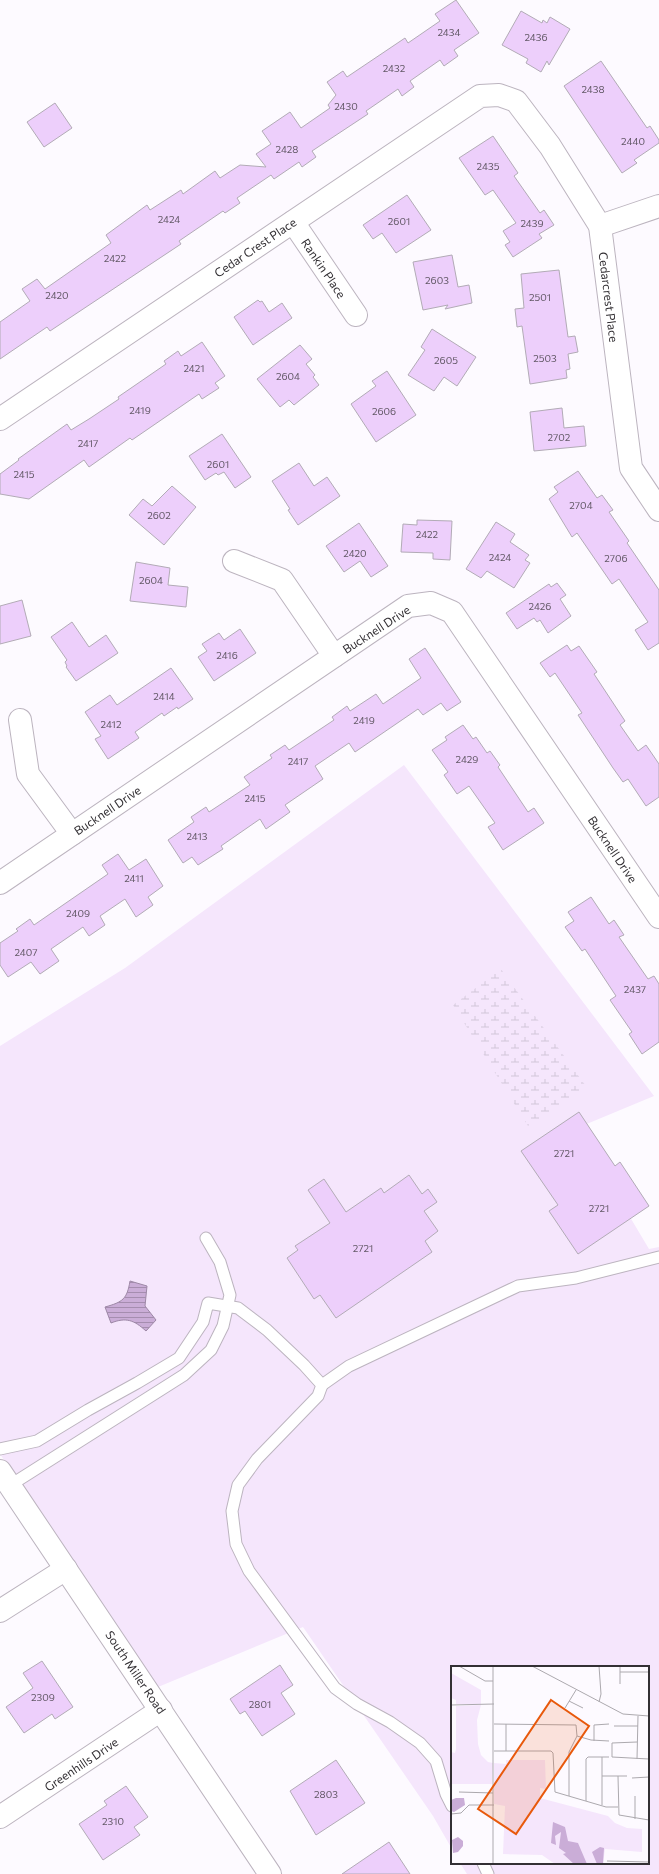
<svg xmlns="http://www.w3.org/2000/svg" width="659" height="1874" viewBox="0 0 659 1874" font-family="Commissioner,sans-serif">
	<defs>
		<pattern id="wetland-marsh" width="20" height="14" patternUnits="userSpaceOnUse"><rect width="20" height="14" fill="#f5e6fc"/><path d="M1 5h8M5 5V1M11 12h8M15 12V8" fill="none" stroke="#d2c6d9"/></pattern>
		<pattern id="water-rules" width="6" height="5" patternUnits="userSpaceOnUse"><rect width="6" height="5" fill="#caadd7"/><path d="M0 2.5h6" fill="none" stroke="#a58daf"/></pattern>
	</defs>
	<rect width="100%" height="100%" fill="#fdfaff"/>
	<polygon fill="#f5e6fc" points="404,765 654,1096 577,1128 649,1249 659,1247 659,1874 467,1874 460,1863 648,1863 648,1667 452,1667 452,1849 433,1816 303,1627 158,1687 0,1454 0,1046 125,968"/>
	<polygon fill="url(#wetland-marsh)" points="501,969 588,1089 528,1126 453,1005"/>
	<path fill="url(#water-rules)" stroke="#9d88a6" d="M130 1281 147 1286 145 1306 156 1320 146 1331C134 1320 126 1317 111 1323L105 1307C123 1302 127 1299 130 1281Z"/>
	<g fill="#edcffb" stroke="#b2abb6">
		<polygon points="456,0 479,33 454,50 458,56 444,66 440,60 410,81 414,87 402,96 398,89 366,111 368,114 312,151 316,157 302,167 299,162 274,179 271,175 237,198 240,203 225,213 223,211 179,241 181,244 50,331 47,327 0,359 0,322 30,301 22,289 37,279 45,289 111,243 106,235 147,205 150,210 181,190 183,194 215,171 220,178 240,165 266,167 256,154 271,144 262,131 290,112 301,128 330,108 328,105 336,95 327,82 343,71 347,77 405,38 408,43 440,21 435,14"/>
		<polygon points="521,11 542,23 543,20 547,23 550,17 570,29 549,65 547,61 541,72 526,63 528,59 502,45"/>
		<polygon points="601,61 647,128 650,126 659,140 659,143 634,160 637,163 622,173 564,86"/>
		<polygon points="55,103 72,128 44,147 27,122"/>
		<polygon points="493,136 518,173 514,176 540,213 544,210 554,225 539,234 542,238 513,257 505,245 510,242 503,231 516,223 493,190 485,195 459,158"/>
		<polygon points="407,195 431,230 396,253 382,233 373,239 363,225"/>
		<polygon points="452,255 458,287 469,285 472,303 445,309 448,305 423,310 413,262"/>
		<polygon points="559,270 568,337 575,336 578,352 568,354 570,369 566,370 567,378 530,384 522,326 517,327 515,309 524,308 521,274"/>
		<polygon points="258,300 260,302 262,301 269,312 282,303 292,318 253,345 234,317"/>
		<polygon points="432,329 476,357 457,386 444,377 434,391 408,375 425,350 421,347"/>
		<polygon points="202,342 225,376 215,383 219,388 202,399 199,394 132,440 130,438 89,467 84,460 29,499 0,494 0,474 19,460 18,459 67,424 71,430 89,419 119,399 118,397 166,364 164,361 178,351 181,356"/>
		<polygon points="300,345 312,359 306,364 315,375 313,377 319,385 294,405 289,400 280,407 257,379"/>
		<polygon points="387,371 416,415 376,442 351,404 376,386 372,381"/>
		<polygon points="562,408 564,428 584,426 586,446 534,451 530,412"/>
		<polygon points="222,434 251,477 235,488 224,472 218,475 216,473 205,480 189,456"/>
		<polygon points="299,463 314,486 327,477 340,496 298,525 288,510 290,509 272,481"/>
		<polygon points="578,471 597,498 602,495 613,510 609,512 629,541 627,543 659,590 659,643 648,650 635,630 648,622 619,579 612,584 577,533 572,537 549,499 558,492 554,487"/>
		<polygon points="172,486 196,507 164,545 129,515 143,499 152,506"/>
		<polygon points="417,520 452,521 450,560 433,559 433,553 401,552 403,524 417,525"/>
		<polygon points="496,522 515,534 510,542 529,555 525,560 530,563 514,588 487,571 481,578 466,569"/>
		<polygon points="359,523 388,566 371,577 360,561 344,572 326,546"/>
		<polygon points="136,562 170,568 168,585 188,587 186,607 130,601"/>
		<polygon points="557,583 566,595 560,599 571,616 548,633 540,620 537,622 534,618 517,629 506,613 549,584 551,587"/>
		<polygon points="22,600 31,636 0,644 0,606"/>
		<polygon points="72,622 89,647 106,635 118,653 76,681 66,667 67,666 65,662 67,660 51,637"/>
		<polygon points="240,629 256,653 214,681 198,657 207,651 202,644 219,633 224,640"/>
		<polygon points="567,645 571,651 579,646 597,672 594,674 625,721 620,725 638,751 646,745 659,764 659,797 646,806 628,779 623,782 613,768 578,715 582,713 555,673 550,677 540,663"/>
		<polygon points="425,648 461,702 447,711 441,703 423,715 418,709 355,752 349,743 315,766 323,779 285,805 290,812 266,829 260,819 221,846 223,849 198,865 192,857 183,863 168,840 194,822 191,817 206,807 209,812 250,785 244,777 272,758 270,755 285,745 289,750 334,720 332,717 347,706 350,711 376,694 383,704 421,678 409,659"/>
		<polygon points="171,668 193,699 178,709 177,707 164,716 162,713 135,732 139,738 108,759 95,739 101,736 85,712 110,695 117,705"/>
		<polygon points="463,725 473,739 476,737 487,753 490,751 500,765 498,767 528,812 534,808 544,823 503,850 488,827 495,823 469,786 457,794 444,775 448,772 432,750 447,740 445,737"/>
		<polygon points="118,854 129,870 146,859 163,886 148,897 153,905 136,917 125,899 100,916 105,925 89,936 83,927 51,949 59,961 40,974 31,962 8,977 0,965 0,943 18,931 16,929 30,919 34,925 108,874 102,865"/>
		<polygon points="591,897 609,924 614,920 624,935 619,937 648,979 654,976 659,984 659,1042 642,1054 629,1034 632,1032 610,1000 616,996 585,949 582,951 565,927 574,921 568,912"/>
		<polygon points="579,1112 615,1166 620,1162 649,1206 578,1254 549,1211 558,1205 521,1151"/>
		<polygon points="409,1175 422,1194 428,1189 437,1202 424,1211 438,1231 425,1241 432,1252 336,1318 320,1295 314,1299 287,1258 298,1250 295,1246 330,1223 308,1190 324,1179 346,1212 381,1188 384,1193"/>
		<polygon points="42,1661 73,1707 55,1719 52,1714 24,1733 6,1707 33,1688 23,1673"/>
		<polygon points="280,1665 293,1685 281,1693 295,1714 262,1736 245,1711 240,1714 230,1699"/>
		<polygon points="336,1760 365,1803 316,1835 290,1791"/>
		<polygon points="126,1786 148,1817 134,1827 140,1835 103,1860 79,1824 107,1805 104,1801"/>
		<polygon points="389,1842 410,1874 342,1874"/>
	</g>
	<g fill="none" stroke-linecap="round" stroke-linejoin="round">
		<g stroke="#bcb4bf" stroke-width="13">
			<g id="lane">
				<polyline points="322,1385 349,1366 518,1286 576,1278 659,1257"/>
				<polyline points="0,1449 37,1441 88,1410 137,1383 179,1358 203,1322 208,1303 238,1308 267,1330 304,1365 322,1385 318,1396 257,1459 238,1485 232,1511 236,1544 249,1571 335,1688 357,1704 390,1722 420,1743 436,1761 446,1794 452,1806"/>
				<polyline points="9,1486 184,1375 211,1350 223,1326 230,1295 220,1262 206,1238"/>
				<polyline points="483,1863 488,1874"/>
			</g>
		</g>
		<g stroke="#bcb4bf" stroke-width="24">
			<g id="street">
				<polyline points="293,222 356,315"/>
				<polyline points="600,226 659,206"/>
				<polyline points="0,419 480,96 499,95 516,101 550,146 600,226 631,468 659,510"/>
				<polyline points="234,561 282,580 334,656"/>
				<polyline points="20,720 28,774 72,834"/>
				<polyline points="0,883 408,606 431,603 452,612 659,917"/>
				<polyline points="0,1611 66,1569"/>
				<polyline points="0,1817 161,1710"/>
			</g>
		</g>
		<g stroke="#bcb4bf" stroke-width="24">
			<polyline id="secondary" points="0,1471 270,1874"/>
		</g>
		<use href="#lane" stroke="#fff" stroke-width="11"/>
		<use href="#street" stroke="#fff" stroke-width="22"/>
		<use href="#secondary" stroke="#fff" stroke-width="22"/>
	</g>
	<g text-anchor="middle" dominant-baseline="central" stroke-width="4" stroke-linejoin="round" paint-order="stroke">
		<g font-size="10" fill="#625866">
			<text x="449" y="32">2434</text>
			<text x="536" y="37">2436</text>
			<text x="394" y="68">2432</text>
			<text x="593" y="89">2438</text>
			<text x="346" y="106">2430</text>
			<text x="633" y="141">2440</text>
			<text x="287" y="149">2428</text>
			<text x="488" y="166">2435</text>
			<text x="169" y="219">2424</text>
			<text x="399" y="221">2601</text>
			<text x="532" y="223">2439</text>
			<text x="115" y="258">2422</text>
			<text x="437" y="280">2603</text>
			<text x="57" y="295">2420</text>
			<text x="540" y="297">2501</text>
			<text x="545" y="358">2503</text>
			<text x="446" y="360">2605</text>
			<text x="194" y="368">2421</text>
			<text x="288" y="376">2604</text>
			<text x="140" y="410">2419</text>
			<text x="384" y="411">2606</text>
			<text x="559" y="437">2702</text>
			<text x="88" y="443">2417</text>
			<text x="218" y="464">2601</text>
			<text x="24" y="474">2415</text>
			<text x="581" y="505">2704</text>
			<text x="159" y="515">2602</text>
			<text x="427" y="534">2422</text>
			<text x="355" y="553">2420</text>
			<text x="500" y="557">2424</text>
			<text x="616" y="558">2706</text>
			<text x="151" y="580">2604</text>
			<text x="540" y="606">2426</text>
			<text x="227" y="655">2416</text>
			<text x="164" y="696">2414</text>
			<text x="364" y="720">2419</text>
			<text x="111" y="724">2412</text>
			<text x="467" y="759">2429</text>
			<text x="298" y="761">2417</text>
			<text x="255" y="798">2415</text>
			<text x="197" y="836">2413</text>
			<text x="134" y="878">2411</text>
			<text x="78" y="913">2409</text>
			<text x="26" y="952">2407</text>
			<text x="635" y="989">2437</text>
			<text x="564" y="1153">2721</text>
			<text x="599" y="1208">2721</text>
			<text x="363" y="1248">2721</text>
			<text x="43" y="1697">2309</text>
			<text x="260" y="1704">2801</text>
			<text x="326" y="1794">2803</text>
			<text x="113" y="1821">2310</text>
		</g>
		<g font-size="12" fill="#333034" stroke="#fff">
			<text transform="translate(255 247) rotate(-34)">Cedar Crest Place</text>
			<text transform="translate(324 268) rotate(56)">Rankin Place</text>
			<text transform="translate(609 297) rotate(83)">Cedarcrest Place</text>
			<text transform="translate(376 629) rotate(-33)">Bucknell Drive</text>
			<text transform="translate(107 810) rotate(-34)">Bucknell Drive</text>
			<text transform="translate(613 849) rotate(56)">Bucknell Drive</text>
			<text transform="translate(136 1672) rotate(56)">South Miller Road</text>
			<text transform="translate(81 1764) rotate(-34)">Greenhills Drive</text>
		</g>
	</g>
	<g transform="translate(451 1666)">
		<rect width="198" height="198" fill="#fdfaff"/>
		<path d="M0 7 30 24V38H5V34L0 32ZM30 39 26 54 27 78 30 89 37 96 42 97 41 118H0V86L4 87 5 83V40ZM55 94H94L95 123 89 122V132L157 150 164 157 176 162 191 163V186L154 183 152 198H104L91 189 52 188 54 140 43 138V97L55 98Z" fill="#f5e6fc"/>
		<path d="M5 132H13L14 139 3 146 0 145V134ZM102 156 114 161 117 175 127 177 136 198H123L112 188 115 187 108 182 110 166 104 170 105 179 100 177ZM7 171 12 175V180L7 186 2 187 1 174ZM149 181 153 182 152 198H146L141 186Z" fill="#caadd7"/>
		<path fill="none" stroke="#aca9ae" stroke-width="1" d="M8 0 34 15H42M42 0V198M81 0 172 48 198 50M148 0 150 28 148 36M169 0V18M169 6H198M118 35 132 42M0 39 43 38M114 42 125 24M43 58 125 59 126 70 118 86V130M55 58V85M163 60H187M126 70 140 74 158 75M143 75V59L158 58M186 76 161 77V91L198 93M43 85H100L102 87 104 126 155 141H167M151 91V139M186 93 187 50M151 110H176M167 110 168 149 198 154M181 112 198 111M8 126 42 127M184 130V153M135 135V93L137 91H158M0 148 10 147 18 139H43M156 195 198 196"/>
		<path fill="#e8590c" fill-opacity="0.15" stroke="#e8590c" stroke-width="2" d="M100 34 138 60 65 168 27 143Z"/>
		<rect width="198" height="198" fill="none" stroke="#333034" stroke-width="2"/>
	</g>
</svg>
